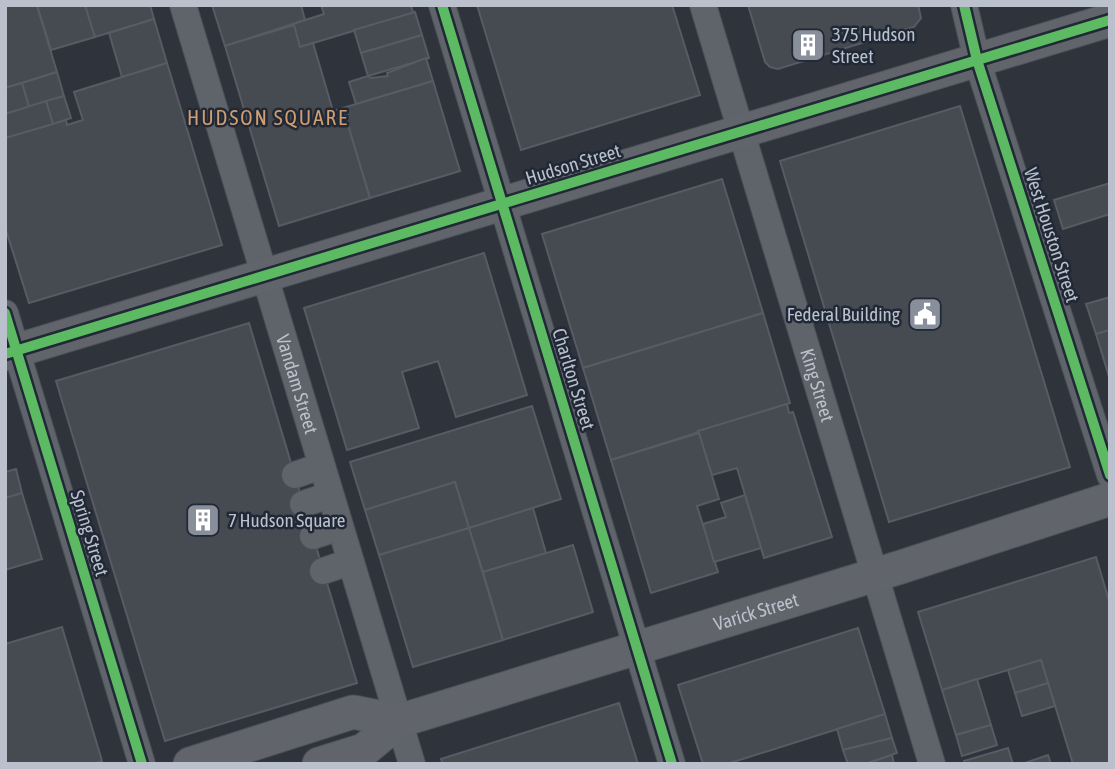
<svg xmlns="http://www.w3.org/2000/svg" width="1115" height="769" viewBox="0 0 1115 769" font-family="'Asap Condensed',sans-serif">
	<rect width="100%" height="100%" fill="#2f333c"/>
	<g fill="#464a51" stroke="#575b63" stroke-width="2">
		<polygon points="5,5 37,6 57,72 5,88"/>
		<polygon points="37,5 85,5 95,37 51,50"/>
		<polygon points="85,5 150,5 154,19 95,37"/>
		<polygon points="212,5 301,5 305,20 225,46"/>
		<polygon points="321,5 411,5 413,13 300,47 293,24 324,14"/>
		<polygon points="477,5 672,5 700,95 521,150"/>
		<polygon points="748,5 918,5 921,18 914,27 778,69 770,67 765,62"/>
		<polygon points="415,12 422,35 361,53 354,30"/>
		<polygon points="154,19 167,63 122,77 109,33"/>
		<polygon points="294,25 300,47 313,43 333,111 343,108 370,198 279,226 225,46"/>
		<polygon points="422,35 429,58 368,76 361,53"/>
		<polygon points="426,58 433,81 356,104 349,82 368,76 371,78 388,76 387,73"/>
		<polygon points="167,63 222,245 29,303 5,227 5,138 66,120 67,125 83,120 74,92"/>
		<polygon points="57,72 64,96 29,107 22,83"/>
		<polygon points="433,81 460,171 370,198 343,108"/>
		<polygon points="22,83 29,107 5,114 5,88"/>
		<polygon points="64,96 71,118 53,124 46,101"/>
		<polygon points="46,101 53,124 5,138 5,114"/>
		<polygon points="960,106 1070,467 889,522 780,161"/>
		<polygon points="722,179 763,313 583,368 542,234"/>
		<polygon points="1110,183 1110,214 1063,229 1054,200"/>
		<polygon points="484,253 527,395 456,417 438,361 402,372 419,428 347,450 304,308"/>
		<polygon points="1110,297 1110,330 1096,334 1086,304"/>
		<polygon points="763,313 790,403 611,460 583,368"/>
		<polygon points="249,323 357,683 165,741 56,381"/>
		<polygon points="1110,330 1110,380 1096,334"/>
		<polygon points="787,404 789,413 793,412 832,537 764,558 737,468 712,475 698,431"/>
		<polygon points="532,406 561,499 469,528 455,482 365,510 350,462"/>
		<polygon points="699,433 719,499 697,506 718,572 651,593 611,460"/>
		<polygon points="16,469 22,493 5,498 5,472"/>
		<polygon points="455,482 469,528 379,555 365,510"/>
		<polygon points="22,493 42,559 5,570 5,498"/>
		<polygon points="745,495 761,548 714,562 703,524 726,517 721,503"/>
		<polygon points="533,508 546,553 483,572 469,528"/>
		<polygon points="469,528 503,640 413,667 379,555"/>
		<polygon points="573,545 593,612 503,640 483,572"/>
		<polygon points="1096,557 1110,604 1110,764 1073,764 1041,660 942,690 918,612"/>
		<polygon points="62,627 102,761 94,764 5,764 5,644"/>
		<polygon points="858,628 885,714 727,764 703,764 678,685"/>
		<polygon points="1041,660 1048,683 1015,693 1008,670"/>
		<polygon points="977,679 991,725 956,735 942,690"/>
		<polygon points="1048,683 1055,706 1022,716 1015,693"/>
		<polygon points="619,703 638,764 443,764 441,759"/>
		<polygon points="885,714 892,738 843,750 837,729"/>
		<polygon points="991,725 997,745 962,756 956,735"/>
		<polygon points="892,738 897,753 865,764 848,764 843,750"/>
		<polygon points="1008,748 1013,764 964,764 964,761"/>
		<polygon points="892,755 894,764 865,764"/>
		<polygon points="1048,755 1051,764 1022,764"/>
	</g>
	<g fill="none" stroke-linecap="round" stroke-linejoin="round">
		<g stroke="#4b4e55" stroke-width="28">
			<g id="minor">
				<path id="s1" d="M183 5 412 764"/>
				<polyline points="442,5 672,764"/>
				<path id="s2" d="M703 5 932 764"/>
				<polyline points="964,5 977,60 1110,475"/>
				<polyline points="5,313 142,764"/>
				<polyline points="295,475 321,466"/>
				<polyline points="303,504 330,495"/>
				<polyline points="313,536 340,527"/>
				<polyline points="323,571 350,562"/>
			</g>
		</g>
		<g stroke="#4c5059" stroke-width="35">
			<g id="major">
				<polyline points="5,354 1110,20"/>
				<polyline points="190,764 353,712 399,721"/>
				<path id="s3" d="M319 764 364 750 399 721 901 567 1110 499"/>
			</g>
		</g>
		<use href="#minor" stroke="#5f636a" stroke-width="26"/>
		<use href="#major" stroke="#61656b" stroke-width="33"/>
		<g stroke="#212937" stroke-width="15">
			<g id="cycleway">
				<polyline points="442,5 672,764"/>
				<polyline points="964,5 977,60 1110,475"/>
				<polyline points="5,313 142,764"/>
				<polyline points="5,354 1110,20"/>
			</g>
		</g>
		<use href="#cycleway" stroke="#5cba63" stroke-width="10"/>
	</g>
	<defs>
		<g id="building-square" transform="scale(1.75)"><rect x="-9" y="-9" width="18" height="18" rx="4" fill="#898f9a" stroke="#212937"/><path d="M-4-6H4V6H1V3H-1V6H-4ZM-2.5-4.3h1.7v1.8h-1.7ZM.8-4.3h1.7v1.8H.8ZM-2.5-1h1.7V.8h-1.7ZM.8-1h1.7V.8H.8Z" fill="#fff"/></g>
		<g id="civic-square" transform="scale(1.75)"><rect x="-9" y="-9" width="18" height="18" rx="4" fill="#898f9a" stroke="#212937"/><path d="M-.6-6.5H3V-4.5H.6V-3L4-1V1h2V6H-6V1h2V-1L-.6-3ZM-1.2 2.5V6h2.4V2.5Z" fill="#fff"/></g>
	</defs>
	<g fill-rule="evenodd">
		<use href="#building-square" x="808" y="45"/>
		<use href="#civic-square" x="925" y="314"/>
		<use href="#building-square" x="203" y="520"/>
	</g>
	<g text-anchor="middle" dominant-baseline="central" stroke-width="5" stroke-linejoin="round" paint-order="stroke">
		<g font-size="19" fill="#bac0cc" stroke="#212937" text-anchor="start">
			<text x="832" y="34">375 Hudson<tspan x="832" dy="22">Street</tspan></text>
			<text x="900" y="314" text-anchor="end">Federal Building</text>
			<text x="228" y="520">7 Hudson Square</text>
		</g>
		<g font-size="19" fill="#bac0cc" stroke="#212937">
			<text transform="translate(573 164) rotate(-17)">Hudson Street</text>
			<text transform="translate(1052 235) rotate(72)">West Houston Street</text>
			<text transform="translate(574 379) rotate(73)">Charlton Street</text>
			<text stroke="none"><textPath href="#s1" startOffset="396">Vandam Street</textPath></text>
			<text stroke="none"><textPath href="#s2" startOffset="397">King Street</textPath></text>
			<text transform="translate(90 533) rotate(73)">Spring Street</text>
			<text stroke="none"><textPath href="#s3" startOffset="466">Varick Street</textPath></text>
		</g>
		<g font-size="21" letter-spacing="2" fill="#d19e70" stroke="#212937">
			<text x="268" y="117">HUDSON SQUARE</text>
		</g>
	</g>
	<rect width="1115" height="769" fill="none" stroke="#bac0cc" stroke-width="14"/>
</svg>
